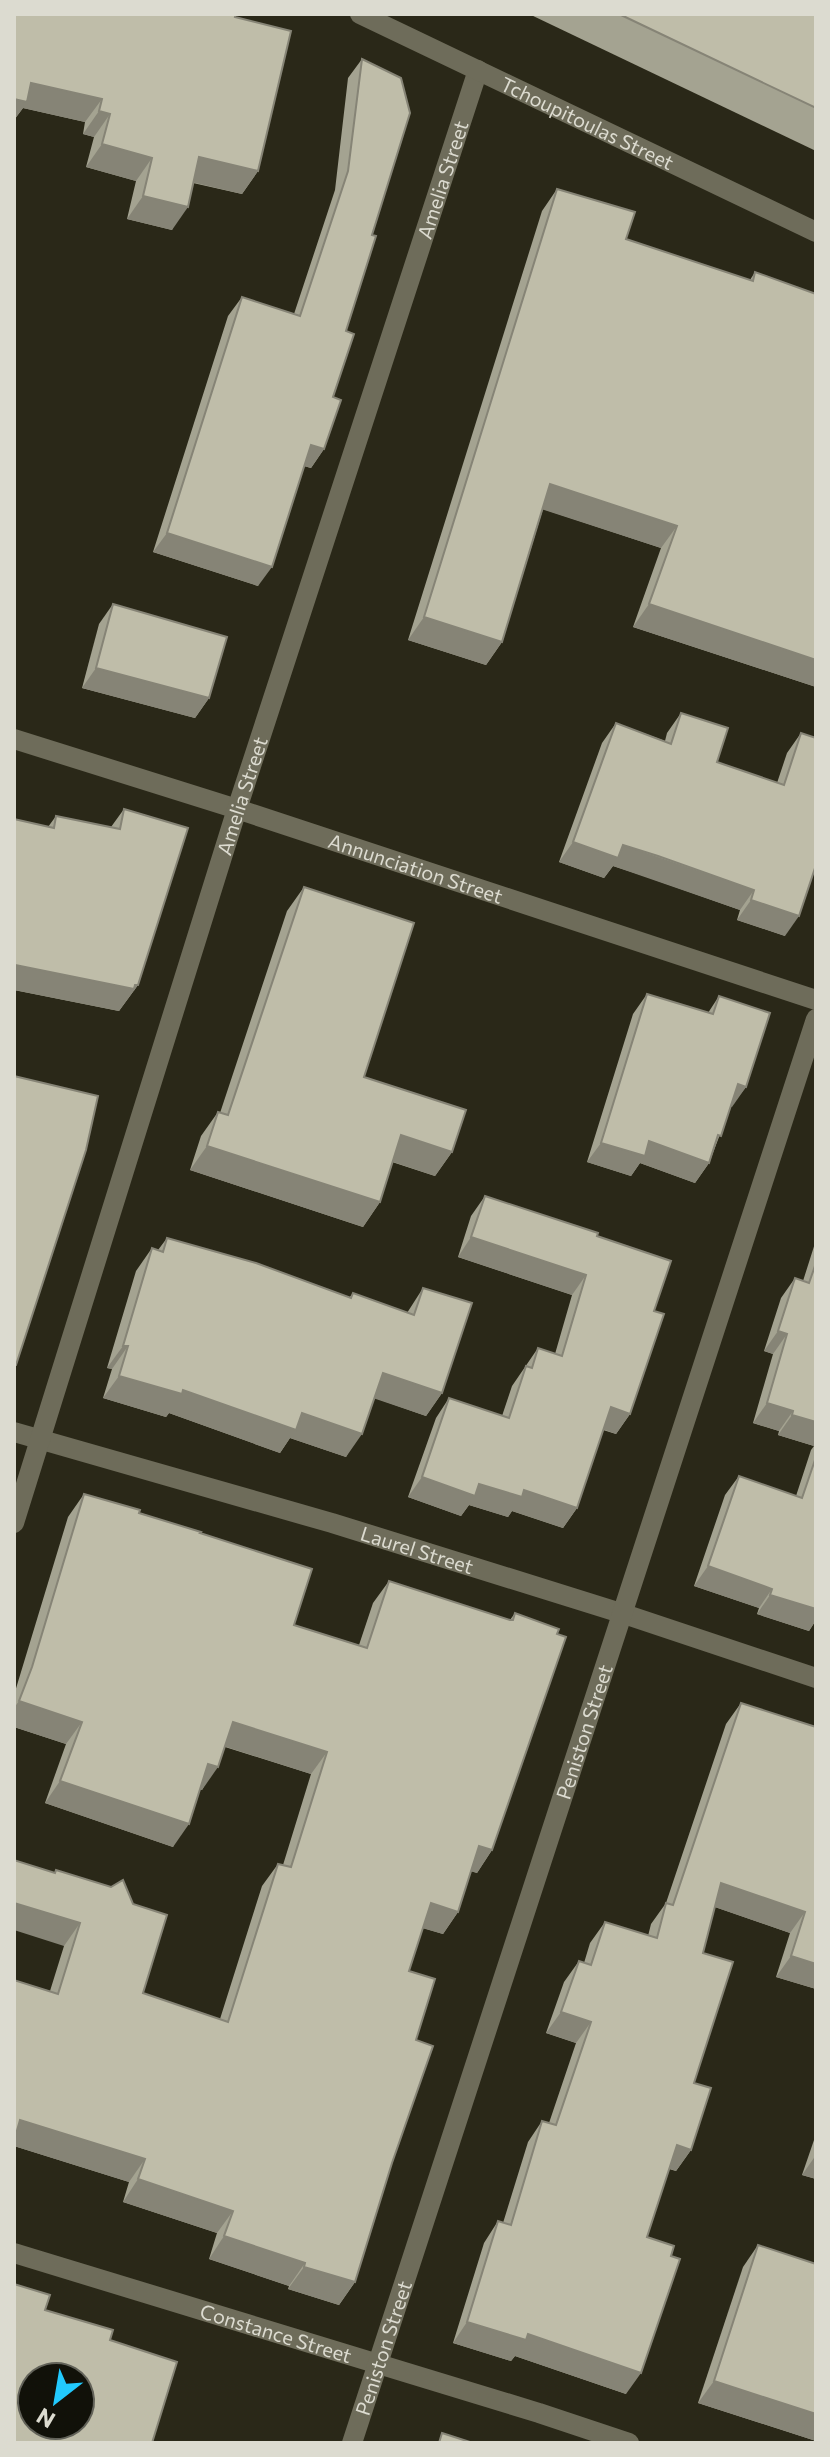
<svg xmlns="http://www.w3.org/2000/svg" width="830" height="2457" viewBox="0 0 830 2457" font-family="Commissioner,sans-serif">
	<rect width="100%" height="100%" fill="#2a2818"/>
	<g fill="none" stroke-linecap="round" stroke-linejoin="round">
		<g stroke="#6e6c5a" stroke-width="20">
			<path id="s1" d="M14 739 237 809 816 1000"/>
			<path id="s2" d="M14 1432 332 1523 624 1614 816 1678"/>
			<path id="s3" d="M14 1523 237 809 478 70"/>
			<path id="s4" d="M14 2253 539 2413 629 2443"/>
			<path id="s5" d="M352 2443 816 1019"/>
		</g>
		<path stroke="#6e6c5a" stroke-width="20" id="s6" d="M360 14 816 232"/>
	</g>
	<g fill="#a4a391">
		<polygon points="14,14 235,17 258,171 242,194 193,183 172,230 127,219 136,181 86,167 94,137 83,134 85,122 23,108 14,120"/>
		<polygon points="529,14 816,14 816,151"/>
		<polygon points="362,59 372,235 346,331 324,449 311,468 304,466 258,586 153,552 228,316 242,297 294,314 335,190 348,78"/>
		<polygon points="557,189 626,239 750,280 755,272 816,687 633,627 661,548 543,509 502,642 486,665 408,640 542,211"/>
		<polygon points="113,604 209,698 195,718 82,688 99,624"/>
		<polygon points="681,713 717,762 777,783 787,753 801,733 785,936 737,920 740,910 644,876 613,866 604,878 559,862 602,743 616,723 665,741 667,733"/>
		<polygon points="124,809 138,985 119,1011 14,990 14,819 48,827 56,816 111,827"/>
		<polygon points="304,887 364,1077 452,1152 435,1176 392,1162 380,1202 363,1227 190,1170 201,1136 218,1112 220,1113 287,911"/>
		<polygon points="647,994 708,1013 719,996 746,1087 731,1106 709,1163 695,1183 640,1163 631,1176 587,1162 633,1014"/>
		<polygon points="485,1196 597,1236 654,1311 630,1414 616,1434 603,1430 577,1508 563,1528 512,1511 508,1517 469,1505 461,1516 408,1497 436,1418 449,1398 502,1416 512,1386 538,1348 555,1354 572,1295 458,1257 471,1216"/>
		<polygon points="167,1238 349,1298 353,1293 407,1313 423,1288 442,1393 426,1416 375,1398 346,1457 290,1438 280,1453 169,1413 166,1417 103,1398 112,1369 107,1368 136,1271 152,1248 158,1250"/>
		<polygon points="816,1240 816,1620 809,1631 757,1614 759,1608 694,1586 725,1495 739,1476 796,1496 811,1450 814,1446 778,1435 779,1431 753,1423 773,1354 764,1351 781,1298 795,1278 803,1281"/>
		<polygon points="84,1494 200,1533 294,1625 359,1645 373,1603 389,1581 510,1620 515,1613 557,1634 492,1850 477,1873 471,1871 458,1912 443,1934 423,1928 409,1971 416,2040 392,2163 355,2282 339,2305 288,2289 289,2286 209,2259 217,2233 123,2202 129,2182 14,2146 14,1980 50,1991 64,1946 54,1873 56,1870 143,1993 220,2019 262,1886 278,1864 283,1865 311,1774 225,1747 202,1790 200,1789 173,1847 45,1803 66,1744 14,1727 14,1695 68,1517"/>
		<polygon points="741,1703 816,1727 816,1989 776,1977 790,1933 715,1907 703,1953 694,2083 691,2150 676,2171 669,2169 647,2237 626,2394 515,2356 511,2361 453,2343 484,2243 498,2221 503,2223 528,2142 542,2121 549,2123 576,2043 546,2033 564,1982 579,1961 584,1963 590,1943 605,1922 648,1936 651,1924 666,1903 726,1724"/>
		<polygon points="816,2137 816,2179 802,2175 814,2140"/>
		<polygon points="758,2245 816,2264 816,2441 698,2403 743,2267"/>
	</g>
	<g fill="#868476">
		<polygon points="31,83 102,99 85,122 23,108 14,120 14,99"/>
		<polygon points="99,111 110,114 94,137 83,134"/>
		<polygon points="102,144 152,158 136,181 86,167"/>
		<polygon points="199,157 258,171 242,194 183,180"/>
		<polygon points="143,196 188,207 172,230 127,219"/>
		<polygon points="311,445 324,449 311,468 297,464"/>
		<polygon points="550,484 677,526 661,548 535,507"/>
		<polygon points="167,533 272,567 258,586 153,552"/>
		<polygon points="649,604 816,660 816,687 633,627"/>
		<polygon points="424,617 502,642 486,665 408,640"/>
		<polygon points="96,668 209,698 195,718 82,688"/>
		<polygon points="573,842 623,845 754,890 740,910 613,866 604,878 559,862"/>
		<polygon points="751,900 799,916 785,936 737,920"/>
		<polygon points="15,965 135,985 138,985 119,1011 14,990 14,967"/>
		<polygon points="738,1084 746,1087 732,1107 724,1104"/>
		<polygon points="401,1135 452,1152 435,1176 384,1159"/>
		<polygon points="649,1141 709,1163 695,1183 640,1163 631,1176 587,1162 601,1143"/>
		<polygon points="207,1146 380,1202 363,1227 190,1170"/>
		<polygon points="471,1237 586,1275 572,1295 458,1257"/>
		<polygon points="778,1331 787,1334 773,1354 764,1351"/>
		<polygon points="123,1346 128,1346 112,1369 107,1368"/>
		<polygon points="383,1373 442,1393 426,1416 367,1396"/>
		<polygon points="119,1376 183,1390 302,1413 362,1434 346,1457 290,1438 280,1453 169,1413 166,1417 103,1398"/>
		<polygon points="767,1403 793,1411 779,1431 753,1423"/>
		<polygon points="611,1407 630,1414 616,1434 597,1427"/>
		<polygon points="792,1415 816,1422 816,1443 814,1446 778,1435"/>
		<polygon points="422,1477 524,1490 577,1508 563,1528 512,1511 508,1517 469,1505 461,1516 408,1497"/>
		<polygon points="708,1566 772,1589 759,1608 694,1586"/>
		<polygon points="770,1595 816,1609 816,1620 809,1631 757,1614"/>
		<polygon points="19,1701 82,1722 66,1744 14,1727 14,1708"/>
		<polygon points="233,1722 327,1752 311,1774 217,1744"/>
		<polygon points="208,1764 218,1767 202,1790 192,1787"/>
		<polygon points="60,1781 189,1824 173,1847 45,1803"/>
		<polygon points="479,1846 492,1850 477,1873 463,1869"/>
		<polygon points="721,1883 805,1912 790,1933 706,1904"/>
		<polygon points="14,1903 80,1923 64,1946 14,1930"/>
		<polygon points="431,1903 458,1912 443,1934 415,1926"/>
		<polygon points="791,1956 816,1964 816,1989 776,1977"/>
		<polygon points="561,2012 591,2022 576,2043 546,2033"/>
		<polygon points="20,2120 145,2159 129,2182 14,2146 14,2129"/>
		<polygon points="677,2145 691,2150 676,2171 662,2166"/>
		<polygon points="816,2155 816,2179 802,2175"/>
		<polygon points="138,2179 233,2211 217,2233 123,2202"/>
		<polygon points="224,2236 305,2263 289,2286 209,2259"/>
		<polygon points="304,2267 355,2282 339,2305 288,2289"/>
		<polygon points="467,2322 528,2334 641,2373 626,2394 515,2356 511,2361 453,2343"/>
		<polygon points="714,2381 816,2414 816,2441 698,2403"/>
	</g>
	<g fill="#bfbda9" stroke="#868476" stroke-width="2" fill-rule="evenodd">
		<polygon points="14,14 236,14 235,17 291,31 258,171 199,157 188,207 143,196 152,158 102,144 110,114 99,111 102,99 31,83 27,102 14,99"/>
		<polygon points="619,14 816,14 816,108"/>
		<polygon points="362,59 401,78 410,113 372,235 376,236 346,331 354,334 333,397 341,400 324,449 311,445 272,567 167,533 242,297 300,316 348,171"/>
		<polygon points="557,189 635,212 626,239 753,281 755,272 816,294 816,660 649,604 677,526 550,484 502,642 424,617"/>
		<polygon points="113,604 227,637 209,698 96,668"/>
		<polygon points="681,713 728,728 717,762 784,785 801,733 816,738 816,865 799,916 751,900 754,890 658,856 623,845 618,858 573,842 616,723 671,744"/>
		<polygon points="124,809 188,828 138,985 135,985 134,989 15,965 14,970 14,819 54,828 56,816 120,829"/>
		<polygon points="304,887 414,923 364,1077 466,1110 452,1152 401,1135 380,1202 207,1146 218,1112 228,1115"/>
		<polygon points="647,994 713,1014 719,996 770,1013 746,1087 738,1084 721,1136 718,1135 709,1163 649,1141 645,1156 601,1143"/>
		<polygon points="14,1076 98,1096 86,1150 16,1365 14,1365"/>
		<polygon points="485,1196 598,1233 597,1236 671,1261 654,1311 664,1314 630,1414 611,1407 577,1508 524,1490 522,1497 479,1484 475,1496 422,1477 449,1398 509,1418 526,1366 532,1368 538,1348 562,1356 586,1275 471,1237"/>
		<polygon points="167,1238 256,1263 351,1298 353,1293 414,1315 423,1288 472,1303 442,1393 383,1373 362,1434 302,1413 296,1430 183,1390 182,1394 119,1376 128,1346 123,1346 152,1248 163,1252"/>
		<polygon points="816,1263 816,1422 792,1415 793,1411 767,1403 787,1334 778,1331 795,1278 809,1283"/>
		<polygon points="816,1457 816,1609 770,1595 772,1589 708,1566 739,1476 802,1498"/>
		<polygon points="84,1494 140,1510 139,1513 201,1532 200,1533 312,1569 294,1625 367,1648 389,1581 510,1620 513,1620 515,1613 559,1629 557,1634 566,1637 492,1850 479,1846 458,1912 431,1903 409,1971 435,1979 416,2040 433,2046 392,2163 355,2282 304,2267 305,2263 224,2236 233,2211 138,2179 145,2159 20,2120 14,2141 14,1980 58,1994 80,1923 14,1903 14,1860 55,1873 56,1870 111,1887 123,1880 133,1904 167,1915 143,1993 228,2022 278,1864 291,1867 327,1752 233,1722 218,1767 208,1764 189,1824 60,1781 82,1722 19,1701 32,1667"/>
		<polygon points="741,1703 816,1727 816,1964 791,1956 805,1912 721,1883 703,1953 733,1962 694,2083 711,2088 691,2150 677,2145 647,2237 674,2246 671,2256 680,2259 641,2373 528,2334 526,2340 467,2322 498,2221 511,2225 542,2121 556,2125 591,2022 561,2012 579,1961 591,1965 605,1922 657,1938 666,1903 673,1905"/>
		<polygon points="758,2245 816,2264 816,2414 714,2381"/>
		<path d="M14 2284 50 2295 45 2310 113 2330 110 2340 177 2362 152 2443H14ZM32 2377H80V2425H32Z"/>
		<polygon points="442,2433 473,2443 439,2443"/>
	</g>
	<g text-anchor="middle" dominant-baseline="central" stroke-width="8" stroke-linejoin="round" paint-order="stroke">
		<g font-size="20" fill="#dcdbd0" stroke="#111109">
			<text stroke="none"><textPath href="#s6" startOffset="252">Tchoupitoulas Street</textPath></text>
			<text stroke="none"><textPath href="#s3" startOffset="1410">Amelia Street</textPath></text>
			<text stroke="none"><textPath href="#s3" startOffset="762">Amelia Street</textPath></text>
			<text stroke="none"><textPath href="#s1" startOffset="422">Annunciation Street</textPath></text>
			<text stroke="none"><textPath href="#s2" startOffset="420">Laurel Street</textPath></text>
			<text stroke="none"><textPath href="#s5" startOffset="748">Peniston Street</textPath></text>
			<text stroke="none"><textPath href="#s4" startOffset="274">Constance Street</textPath></text>
			<text stroke="none"><textPath href="#s5" startOffset="100">Peniston Street</textPath></text>
		</g>
	</g>
	<rect width="830" height="2457" fill="none" stroke="#dcdbd0" stroke-width="32"/>
	<g transform="translate(56 2401) rotate(211)"><circle r="38" fill="#111109" stroke="#626259" stroke-width="2"/>
	<path d="M0-6L14 30L0 20L-14 30Z" fill="#22c9fd"/>
	<text y="-12" font-size="22" font-weight="bold" text-anchor="middle" fill="#dcdbd0">N</text>
	</g>
</svg>
